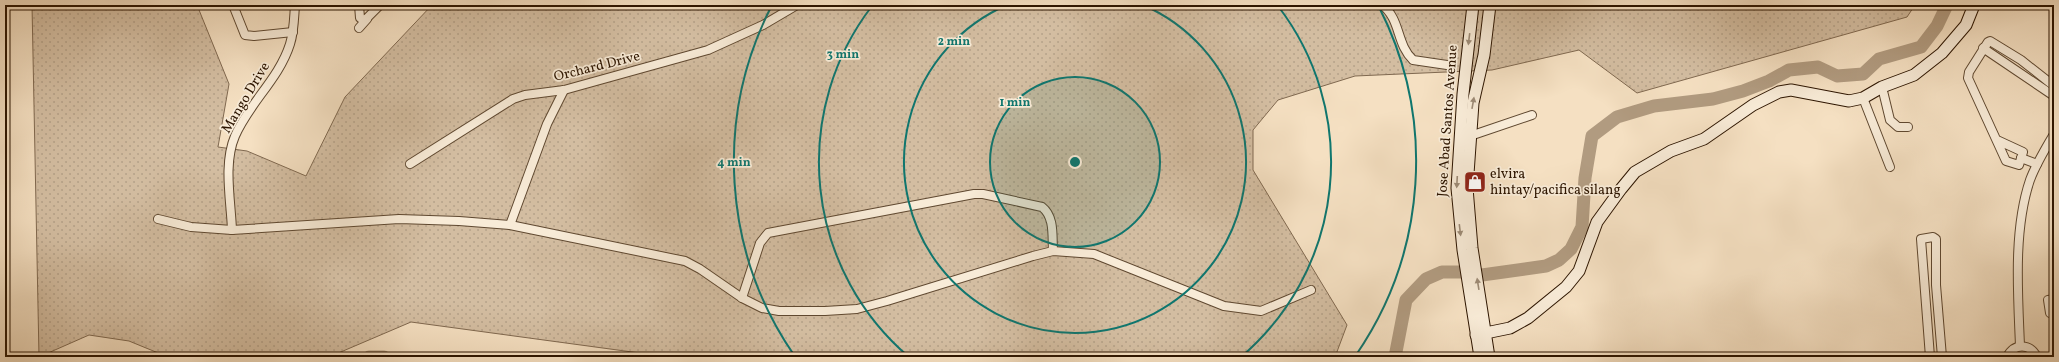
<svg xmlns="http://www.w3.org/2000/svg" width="2059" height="362" viewBox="0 0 2059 362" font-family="Vollkorn,serif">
	<defs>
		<pattern id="grass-dots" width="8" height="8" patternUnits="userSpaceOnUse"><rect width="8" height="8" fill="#d3bda1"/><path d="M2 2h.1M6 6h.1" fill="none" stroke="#b5a289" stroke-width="1.8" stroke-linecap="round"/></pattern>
	</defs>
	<rect width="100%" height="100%" fill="#f5e0c2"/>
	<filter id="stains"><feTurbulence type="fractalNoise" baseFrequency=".005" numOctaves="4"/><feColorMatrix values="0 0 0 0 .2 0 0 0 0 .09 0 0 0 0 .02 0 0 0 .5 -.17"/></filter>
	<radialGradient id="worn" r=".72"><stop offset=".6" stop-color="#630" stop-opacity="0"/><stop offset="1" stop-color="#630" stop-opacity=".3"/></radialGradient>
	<polygon fill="url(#grass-dots)" stroke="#806950" points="32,5 197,5 229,84 218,147 247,151 306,176 345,97 432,5 1915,5 1907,17 1637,93 1579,50 1492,70 1355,76 1278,100 1253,130 1253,170 1347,325 1335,357 650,357 647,354 411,322 329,357 168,357 129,341 89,335 39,357"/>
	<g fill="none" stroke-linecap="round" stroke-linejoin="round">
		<g stroke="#b19b80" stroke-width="13">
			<polyline points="369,357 384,357"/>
			<polyline points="1395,357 1406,300 1426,279 1442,272 1461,272 1482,275 1546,266 1559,260 1571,249 1582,227 1585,178 1592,136 1617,117 1654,106 1713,99 1743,91 1769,81 1789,70 1818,67 1837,76 1863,74 1879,59 1921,47 1937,26 1947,5"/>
		</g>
		<g stroke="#5f4830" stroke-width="10">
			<g id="street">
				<polyline points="233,5 245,35 254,36 293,32"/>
				<polyline points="359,5 360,18 365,20 380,5"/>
				<path d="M1382 5C1401 19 1396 44 1413 60L1447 65"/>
				<polyline points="359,28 367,19"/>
				<polyline points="1983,48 2054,96"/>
				<polyline points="1882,87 1890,120 1898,127 1908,127"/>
				<polyline points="1863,98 1890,167"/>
				<polyline points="1466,135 1473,135 1532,115"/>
				<polyline points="1997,140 2023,152 2019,165 2006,161 1968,78 1969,72 1988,42 1990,41 2021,60 2054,86"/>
				<polyline points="2021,158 2037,164"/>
				<polyline points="410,164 513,99 525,95 564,90 708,50 763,25 797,5"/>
				<polyline points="158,219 191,227 232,230 399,219 459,221 510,225 685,261 700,269 742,298 762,308 779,311 825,311 857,309 887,301 1033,256 1053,251 1094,254 1224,306 1261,311 1311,290"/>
				<polyline points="510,225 547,124 564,90"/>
				<path d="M232 230C231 201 223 164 235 136 249 103 279 79 290 44 294 32 294 18 295 5"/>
				<path d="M742 298 760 243 768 233 974 194H983L1042 207C1055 217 1052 237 1053 251"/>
				<polyline points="2054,299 2048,300 2050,313 2054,312"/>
				<path d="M2020 346C2018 294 2013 230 2030 180 2036 164 2045 149 2054 134"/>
				<polyline points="1930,357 1921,239 1933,237 1936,239 1936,285 1942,357"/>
				<path d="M2007 357C2014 343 2030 343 2037 357"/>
			</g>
		</g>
		<g stroke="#2d1500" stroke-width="13">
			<g id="secondary">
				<polyline points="1473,5 1463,94 1457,188 1463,250 1480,357"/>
				<polyline points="1476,335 1510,328 1528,318 1566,287 1579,271 1597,222 1621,189 1635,172 1671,151 1704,139 1753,105 1779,92 1791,90 1849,101 1863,98 1882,87 1914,75 1942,53 1966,25 1974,5"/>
				<polyline points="1489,357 1472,248 1467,188 1473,103 1484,55 1490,5"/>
			</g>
		</g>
		<use href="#street" stroke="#f8ebd7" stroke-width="8"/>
		<use href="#secondary" stroke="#f8ebd7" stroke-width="11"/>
	</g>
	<defs><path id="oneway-solid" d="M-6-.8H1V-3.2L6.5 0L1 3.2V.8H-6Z"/></defs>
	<g fill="#9d8b76">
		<use href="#oneway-solid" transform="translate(1469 39) rotate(97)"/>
		<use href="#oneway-solid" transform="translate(1473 103) rotate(-80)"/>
		<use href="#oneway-solid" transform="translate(1457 182) rotate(93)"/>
		<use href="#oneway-solid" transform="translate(1460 230) rotate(83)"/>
		<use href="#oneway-solid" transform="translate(1478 284) rotate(-99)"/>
	</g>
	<circle cx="1075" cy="162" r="85" fill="#0f766e" fill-opacity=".12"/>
	<g fill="none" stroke="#0f766e" stroke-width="2">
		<circle cx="1075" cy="162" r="85"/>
		<path d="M1143 5A171 171 0 1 1 1007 5"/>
		<path d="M909 357A256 256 0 0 1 872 6M1278 6A256 256 0 0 1 1241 357"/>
		<path d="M794 355A341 341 0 0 1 771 7M1379 7A341 341 0 0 1 1356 355"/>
	</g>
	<defs>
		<g id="shop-square" transform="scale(1.15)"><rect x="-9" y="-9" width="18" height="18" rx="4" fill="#8f2418" stroke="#f8ebd7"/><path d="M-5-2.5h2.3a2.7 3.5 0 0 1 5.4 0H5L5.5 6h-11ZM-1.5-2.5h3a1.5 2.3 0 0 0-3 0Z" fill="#fff"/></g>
	</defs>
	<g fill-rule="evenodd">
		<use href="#shop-square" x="1475" y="182"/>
	</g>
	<g text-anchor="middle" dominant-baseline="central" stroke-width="3.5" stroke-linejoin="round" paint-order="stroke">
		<g font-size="14" fill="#2d1500" stroke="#f8ebd7">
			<text transform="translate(597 67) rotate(-14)">Orchard Drive</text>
			<text transform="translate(246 98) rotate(-59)">Mango Drive</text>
			<text transform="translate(1448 121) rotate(-86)">Jose Abad Santos Avenue</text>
		</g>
		<g font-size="14" fill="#2d1500" stroke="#f8ebd7" text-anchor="start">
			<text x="1490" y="174">elvira<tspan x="1490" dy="16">hintay/pacifica silang</tspan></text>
		</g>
	</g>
	<circle cx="1075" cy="162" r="6" fill="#0f766e" stroke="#f8ebd7" stroke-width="2"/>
	<g font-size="12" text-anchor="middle" font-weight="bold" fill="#0f766e" stroke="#f8ebd7" stroke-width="3.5" stroke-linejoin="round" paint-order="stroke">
		<text x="954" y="45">2 min</text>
		<text x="843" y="58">3 min</text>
		<text x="1015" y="106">1 min</text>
		<text x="734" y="166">4 min</text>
	</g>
	<rect width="2059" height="362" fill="none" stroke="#f5e0c2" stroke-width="20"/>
	<rect x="6" y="6" width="2047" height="350" fill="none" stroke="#2d1500" stroke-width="2"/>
	<rect x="10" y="10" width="2039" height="342" fill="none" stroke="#2d1500"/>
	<rect width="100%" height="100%" filter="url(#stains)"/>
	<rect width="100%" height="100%" fill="url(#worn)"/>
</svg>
